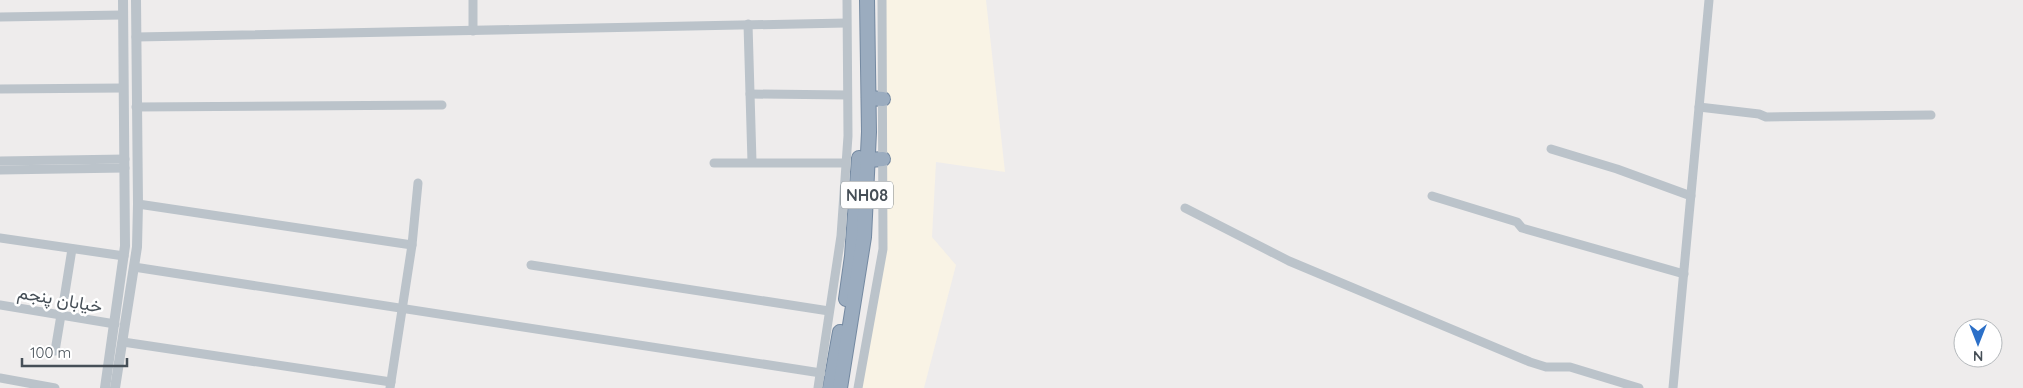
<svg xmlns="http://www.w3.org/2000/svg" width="2023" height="388" viewBox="0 0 2023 388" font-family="Quicksand,Vazirmatn,sans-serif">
	<rect width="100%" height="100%" fill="#eeecec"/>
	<polygon fill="#f9f3e5" points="882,0 986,0 1005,172 936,162 932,237 956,265 924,388 858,388 883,249"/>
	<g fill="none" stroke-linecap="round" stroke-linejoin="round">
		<g stroke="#7489a1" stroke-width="16">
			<g id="trunk">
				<polyline points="869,98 883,99"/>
				<polyline points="868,160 883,159"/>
				<polyline points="846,299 852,256 859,158"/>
				<polyline points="830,388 840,332"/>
				<polyline points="840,388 864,237 869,132 867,0"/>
			</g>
		</g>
		<g stroke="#bbc3ca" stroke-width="9">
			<polyline points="473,0 473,31"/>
			<polyline points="0,17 122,15"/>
			<polyline points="748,24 752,162"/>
			<polyline points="136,37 846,23"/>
			<polyline points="0,89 122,88"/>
			<polyline points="750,94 847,95"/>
			<polyline points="136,107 442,105"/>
			<polyline points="1699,107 1759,114 1766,117 1931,115"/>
			<polyline points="1551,149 1617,169 1691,196"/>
			<polyline points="0,161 125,159"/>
			<polyline points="714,163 846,163"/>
			<polyline points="0,170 125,168"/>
			<polyline points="1432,196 1517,222 1522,228 1684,274"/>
			<polyline points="138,204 412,245"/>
			<polyline points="1185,208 1289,261 1530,362 1546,367 1570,367 1639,388"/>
			<polyline points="0,238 124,256"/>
			<polyline points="531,265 829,311"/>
			<polyline points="134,267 821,373"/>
			<polyline points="64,299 72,249"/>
			<polyline points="0,305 115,324"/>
			<polyline points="123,342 391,382"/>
			<polyline points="55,351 61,315"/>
			<polyline points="0,378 55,388"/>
			<polyline points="390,388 412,245 418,183"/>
			<polyline points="818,388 841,236 848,136 847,0"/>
			<polyline points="858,388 883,249 882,0"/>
			<polyline points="1673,388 1709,0"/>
		</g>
		<g stroke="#bbc3ca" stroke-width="10">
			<polyline points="105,388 125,246 123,0"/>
			<polyline points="115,388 137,247 138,204 136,0"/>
		</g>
		<use href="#trunk" stroke="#9bacbf" stroke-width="14"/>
	</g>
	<g text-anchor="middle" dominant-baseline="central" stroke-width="5" stroke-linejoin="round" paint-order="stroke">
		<rect fill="#fff" stroke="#7e8489" stroke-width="1" x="841" y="181.5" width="52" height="27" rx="4"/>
		<g font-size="16" font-weight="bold" fill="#464f57">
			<text x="867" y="195">NH08</text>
		</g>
		<g font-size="18" fill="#464f57" stroke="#fff">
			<text transform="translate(60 299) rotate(10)">خیابان پنجم</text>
		</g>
	</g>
	<g transform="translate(1978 343) rotate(180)"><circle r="24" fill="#ffffff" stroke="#b5b9bc"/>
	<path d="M0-4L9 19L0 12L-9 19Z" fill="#2c70c8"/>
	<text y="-8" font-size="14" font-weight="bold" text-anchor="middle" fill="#464f57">N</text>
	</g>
	<path d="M22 358v8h105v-8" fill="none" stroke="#464f57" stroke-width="2.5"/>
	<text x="30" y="358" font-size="15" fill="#464f57" stroke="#ffffff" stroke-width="4" paint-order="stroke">100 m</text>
</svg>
